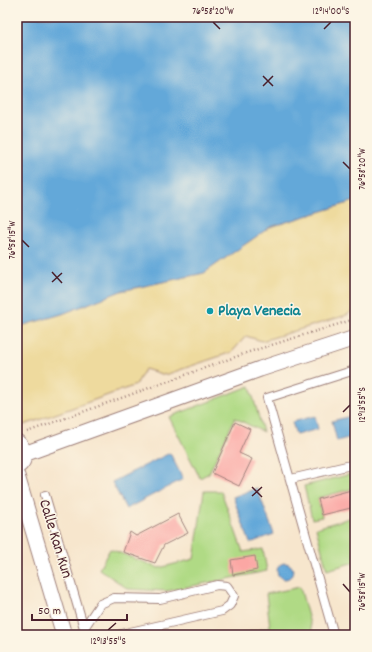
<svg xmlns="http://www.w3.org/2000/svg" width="372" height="652" viewBox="0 0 372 652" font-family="Dekko,sans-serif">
	<rect width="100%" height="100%" fill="#fcf5e5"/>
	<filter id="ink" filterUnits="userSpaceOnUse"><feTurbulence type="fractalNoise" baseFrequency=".025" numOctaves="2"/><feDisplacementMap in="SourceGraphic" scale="8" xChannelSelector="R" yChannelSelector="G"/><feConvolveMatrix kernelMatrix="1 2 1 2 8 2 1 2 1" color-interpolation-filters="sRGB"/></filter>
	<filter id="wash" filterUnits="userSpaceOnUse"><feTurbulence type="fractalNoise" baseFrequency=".012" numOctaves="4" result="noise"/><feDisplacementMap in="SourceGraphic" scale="16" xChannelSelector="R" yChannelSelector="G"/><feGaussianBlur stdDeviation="0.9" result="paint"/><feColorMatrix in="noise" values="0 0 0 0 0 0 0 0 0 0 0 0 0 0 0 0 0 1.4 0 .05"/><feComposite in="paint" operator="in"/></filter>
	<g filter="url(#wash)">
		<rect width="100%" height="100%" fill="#f7e6cd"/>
		<g fill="#b0da85" stroke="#7d7c58">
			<polygon points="250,386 263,432 235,418 209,473 200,478 169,417"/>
			<polygon points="355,473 355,488 318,498 322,517 312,519 304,486"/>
			<polygon points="204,491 221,491 243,552 263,549 267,571 167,591 128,589 99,569 110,549 159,568 194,559"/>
			<polygon points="353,517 355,526 355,562 327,570 316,528"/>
			<polygon points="300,587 313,635 238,635 270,627 266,594"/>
		</g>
		<polygon fill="#eeda9e" stroke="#9c7c64" points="355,201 355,308 347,315 262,341 246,336 232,352 165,375 145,369 136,385 33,422 23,425 17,423 17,327 62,314 121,291 204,273 270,227"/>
		<g fill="#64a8d9" stroke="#576482">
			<polygon points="17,17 355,17 355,201 270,227 204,273 121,291 62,314 17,327"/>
			<polygon points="355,415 355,436 337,441 332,421"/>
			<polygon points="315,416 318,429 296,435 292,422"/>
			<polygon points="170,453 183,479 126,509 112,482"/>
			<polygon points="257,488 274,534 250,543 233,497"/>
			<circle cx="285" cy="571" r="8"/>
		</g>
		<g id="blocks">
			<g fill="#fba7a4">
				<polygon points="235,422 250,429 239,453 252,459 239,486 212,473"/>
				<polygon points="355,489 355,507 322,515 318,499"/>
				<polygon points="178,514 188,533 164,545 155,563 123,552 130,532 136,536"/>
				<polygon points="255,556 257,570 233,575 231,560"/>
			</g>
		</g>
	</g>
	<g filter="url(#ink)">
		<use href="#blocks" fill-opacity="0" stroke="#a0827c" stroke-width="1"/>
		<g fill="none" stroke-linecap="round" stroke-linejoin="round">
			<g stroke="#a0827c" stroke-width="10">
				<g id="lane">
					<polyline points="291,479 355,464"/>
					<polyline points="45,495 86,635"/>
					<polyline points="84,628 100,604 114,598 160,599 217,585 227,586 234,596 230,605 222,611 117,635"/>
					<polyline points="334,635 267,398 355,370"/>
					<polyline points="349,635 355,633"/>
				</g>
			</g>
			<g stroke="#a0827c" stroke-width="17">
				<g id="street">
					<path d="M17 442C26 449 27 460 17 467"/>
					<polyline points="24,454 260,369 355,338"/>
					<polyline points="17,476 64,635"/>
				</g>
			</g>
			<polyline stroke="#a0827c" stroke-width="2.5" stroke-dasharray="1 3" stroke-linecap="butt" points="27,432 249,352 355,319"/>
			<use href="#lane" stroke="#fff" stroke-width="8"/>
			<use href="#street" stroke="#fff" stroke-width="15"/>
		</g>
	</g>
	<path fill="none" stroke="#4a1f2b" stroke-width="1.5" d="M213 22 220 29M324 29 331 22M263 76 273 86M263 86 273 76M343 162 350 169M22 240 29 247M52 272 62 283M52 282 62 273M343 412 350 405M252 487 262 497M252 496 262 487M343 584 350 592M108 630 116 623"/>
	<circle fill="#0f9aa8" stroke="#fcf5e5" stroke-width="1.5" cx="210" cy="311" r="4"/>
	<g text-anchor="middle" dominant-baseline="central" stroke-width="3" stroke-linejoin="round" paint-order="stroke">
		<g font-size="16" font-weight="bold" fill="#0d838f" stroke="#fcf5e5" text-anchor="start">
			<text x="218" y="311">Playa Venecia</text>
		</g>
		<g font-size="16" fill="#4a1f2b" stroke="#fcf5e5">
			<text transform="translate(55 539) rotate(73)">Calle Kan Kun</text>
		</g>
	</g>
	<rect width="372" height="652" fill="none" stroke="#fcf5e5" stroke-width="44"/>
	<path d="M32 614v6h95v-6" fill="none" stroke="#4a1f2b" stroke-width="2"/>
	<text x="38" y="614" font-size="12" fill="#4a1f2b" stroke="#fcf5e5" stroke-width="3" paint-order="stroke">50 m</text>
	<rect x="22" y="22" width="328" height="608" fill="none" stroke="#4a1f2b" stroke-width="1.5"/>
	<g font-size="10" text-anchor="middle" fill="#4a1f2b">
		<text x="213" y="14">76°58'20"W</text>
		<text x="331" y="14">12°14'00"S</text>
		<text transform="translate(361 169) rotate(-90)" y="4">76°58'20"W</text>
		<text transform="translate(11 240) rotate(-90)" y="4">76°58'15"W</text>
		<text transform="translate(361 405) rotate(-90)" y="4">12°13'55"S</text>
		<text transform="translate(361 592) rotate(-90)" y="4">76°58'15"W</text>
		<text x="108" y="644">12°13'55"S</text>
	</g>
</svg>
